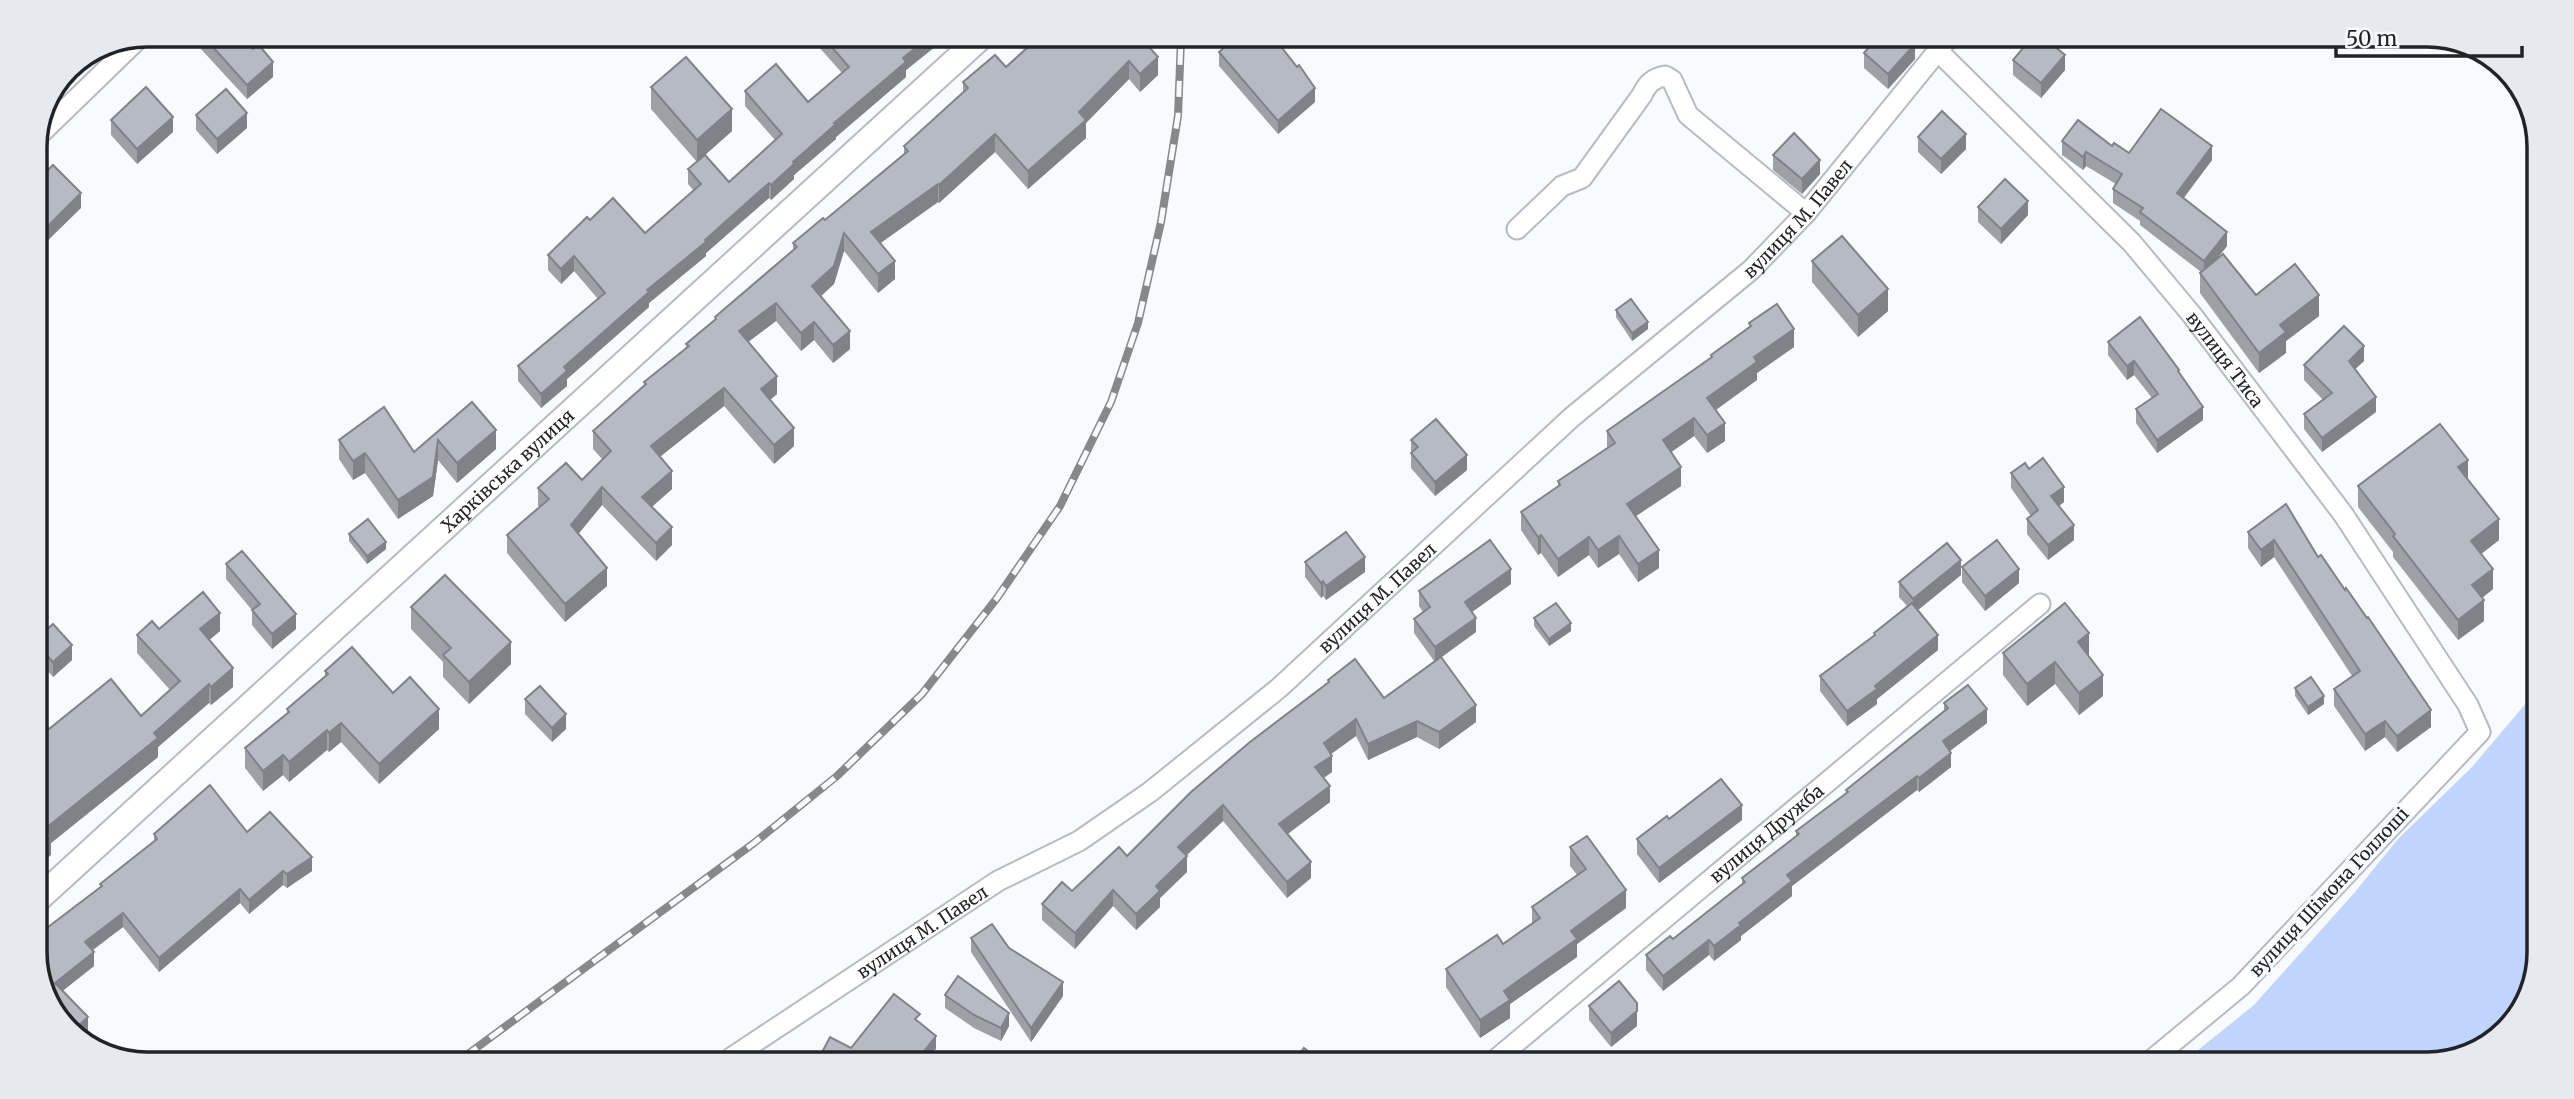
<svg xmlns="http://www.w3.org/2000/svg" width="2574" height="1099" viewBox="0 0 2574 1099" font-family="Merriweather,serif">
	<rect width="100%" height="100%" fill="#f7faff"/>
	<polygon fill="#c1d4fe" points="2533,695 2531,994 2489,1045 2427,1064 2182,1063 2254,1005 2355,892 2398,839 2472,767"/>
	<g fill="none" stroke-linecap="round" stroke-linejoin="round">
		<g stroke="#b6bac3" stroke-width="23">
			<g id="minor">
				<path id="s1" d="M1938 51 2132 243 2192 315 2343 514 2468 705 2480 732 2241 986 2148 1063"/>
				<polyline points="37,137 138,39"/>
				<path d="M1517 229 1562 186 1582 178 1642 95C1647 84 1653 78 1665 76L1672 80 1688 115 1806 213"/>
				<path id="s2" d="M731 1058 998 881 1079 841 1150 792 1279 688 1572 417 1751 270 1806 213 1945 42"/>
				<path id="s3" d="M1494 1061 2040 604"/>
			</g>
		</g>
		<g stroke="#b6bac3" stroke-width="28">
			<g id="tertiary">
				<path id="s4" d="M35 902 980 38"/>
			</g>
		</g>
		<use href="#minor" stroke="#fff" stroke-width="19"/>
		<use href="#tertiary" stroke="#fff" stroke-width="24"/>
		<g stroke="#86888c" stroke-width="8">
			<polyline id="rail" points="464,1057 754,843 837,776 922,694 997,598 1060,506 1111,402 1138,323 1161,222 1178,116 1181,39"/>
		</g>
		<use href="#rail" stroke="#f7faff" stroke-width="5" stroke-dasharray="16" stroke-linecap="butt"/>
	</g>
	<g fill="#9da0a7">
		<polygon points="200,35 241,35 273,77 247,99 200,48"/>
		<polygon points="810,37 946,38 906,70 906,77 836,137 836,139 794,175 794,179 771,200 769,198 706,253 706,256 649,303 649,307 567,379 567,386 541,408 518,381 518,366 598,299 574,271 561,284 548,270 548,255 590,220 645,233 694,191 688,184 688,169 697,162 651,109 651,87 732,131 705,155 729,182 775,140 745,106 745,91 808,102 842,73"/>
		<polygon points="1038,38 1160,39 1160,42 1143,40 1158,75 1140,92 1129,79 1086,123 1086,138 1028,189 995,152 939,203 938,202 880,243 895,279 878,293 844,251 834,284 821,296 850,349 833,363 814,340 801,351 776,321 748,342 777,394 770,400 794,446 774,464 724,406 660,456 672,489 652,507 672,545 656,561 602,505 578,534 607,586 565,622 507,553 507,535 540,507 538,506 538,488 582,480 602,459 593,449 593,431 644,386 644,382 686,348 686,344 715,320 715,317 793,250 793,243 825,220 904,154 904,146 963,92 963,82 1006,67"/>
		<polygon points="2453,43 2466,43 2458,50"/>
		<polygon points="1219,52 1315,102 1278,134 1219,66"/>
		<polygon points="1864,53 1915,59 1888,89 1864,68"/>
		<polygon points="2013,60 2065,70 2041,98 2013,75"/>
		<polygon points="196,115 247,128 217,154 196,130"/>
		<polygon points="111,120 173,132 137,164 111,135"/>
		<polygon points="1918,137 1966,149 1941,174 1918,152"/>
		<polygon points="2062,141 2112,146 2129,153 2212,160 2184,198 2227,246 2216,260 2256,295 2319,316 2286,341 2286,353 2259,373 2200,293 2200,273 2201,272 2140,225 2140,221 2113,203 2113,189 2116,184 2086,166 2083,170 2062,155"/>
		<polygon points="1773,155 1820,174 1802,194 1773,170"/>
		<polygon points="1978,207 2028,215 2001,244 1978,222"/>
		<polygon points="1812,261 1888,311 1858,337 1812,282"/>
		<polygon points="1616,310 1648,329 1632,341 1616,317"/>
		<polygon points="1749,323 1794,347 1757,373 1757,380 1716,410 1725,441 1707,453 1694,436 1671,452 1681,486 1636,516 1659,568 1638,582 1619,554 1598,568 1589,555 1558,577 1541,553 1538,555 1521,530 1521,512 1558,487 1558,481 1607,448 1607,431 1711,359 1711,355 1749,328"/>
		<polygon points="2108,342 2179,373 2203,420 2157,453 2136,423 2136,409 2152,398 2134,375 2127,380 2108,355"/>
		<polygon points="2364,361 2355,369 2376,412 2322,452 2304,429 2304,414 2323,400 2304,380 2304,365"/>
		<polygon points="472,402 496,449 457,483 438,460 433,496 398,519 365,473 353,480 339,459 339,440 414,452"/>
		<polygon points="1411,440 1467,470 1435,496 1411,468"/>
		<polygon points="2029,469 2064,502 2059,506 2074,540 2048,560 2027,534 2027,519 2031,516 2011,488 2011,473"/>
		<polygon points="2468,480 2499,540 2481,554 2493,589 2482,598 2484,621 2458,640 2393,557 2393,552 2358,507 2358,486"/>
		<polygon points="2248,532 2318,557 2431,727 2397,752 2385,737 2365,751 2334,706 2334,689 2352,676 2274,557 2261,567 2248,548"/>
		<polygon points="349,534 386,549 367,564 349,541"/>
		<polygon points="1305,562 1365,572 1326,600 1323,596 1321,598 1305,577"/>
		<polygon points="226,564 296,629 272,649 252,625 252,610 226,579"/>
		<polygon points="1962,567 2019,583 1985,611 1962,582"/>
		<polygon points="1961,575 1918,610 1938,650 1877,699 1877,704 1847,726 1820,691 1820,676 1874,636 1874,633 1907,606 1899,597 1899,582"/>
		<polygon points="1511,584 1472,612 1476,632 1441,657 1476,722 1439,749 1417,737 1368,760 1356,736 1331,754 1332,772 1324,778 1330,802 1288,834 1311,878 1287,898 1223,821 1186,856 1187,872 1160,898 1160,907 1136,930 1113,906 1075,949 1042,920 1042,904 1072,891 1127,856 1328,683 1328,680 1384,698 1434,661 1414,633 1414,619 1423,612 1419,606 1419,591"/>
		<polygon points="411,607 511,664 469,704 443,677 443,662 411,629"/>
		<polygon points="1534,618 1571,631 1549,646 1534,626"/>
		<polygon points="220,631 209,640 233,687 211,705 209,703 158,747 158,757 51,843 51,855 49,729 141,716 170,690 137,653 137,635"/>
		<polygon points="35,640 72,660 53,677 35,657"/>
		<polygon points="2003,653 2089,655 2088,656 2103,696 2079,715 2055,684 2027,706 2003,675"/>
		<polygon points="325,671 393,693 439,729 379,784 341,742 329,752 327,750 289,782 283,775 263,791 245,768 245,748 287,714 287,709 325,676"/>
		<polygon points="2295,688 2324,704 2308,715 2295,696"/>
		<polygon points="525,699 566,729 552,742 525,714"/>
		<polygon points="1944,703 1987,723 1950,751 1951,767 1919,792 1917,790 1792,886 1792,896 1741,936 1741,940 1714,961 1709,955 1663,991 1646,970 1646,955 1673,939 1742,885 1742,878 1796,836 1796,831 1846,794 1846,790 1944,712"/>
		<polygon points="1669,819 1742,820 1659,883 1637,854 1637,839"/>
		<polygon points="247,832 312,871 287,888 283,885 249,914 240,903 159,972 123,927 92,950 94,966 62,991 88,1031 81,1037 58,1020 35,959 100,887 100,884 154,842 154,834"/>
		<polygon points="1570,847 1626,908 1577,944 1577,957 1510,1004 1510,1018 1480,1038 1446,987 1446,969 1503,944 1532,923 1532,907 1577,875 1570,866"/>
		<polygon points="971,938 1009,948 1063,996 1031,1042 971,952"/>
		<polygon points="945,995 1009,1026 1001,1041 974,1028 945,1008"/>
		<polygon points="1589,1006 1637,1026 1611,1047 1589,1020"/>
	</g>
	<g fill="#7f8288">
		<polygon points="928,38 946,38 906,70 906,77 836,137 836,139 794,175 794,179 771,200 771,185 793,162 903,58"/>
		<polygon points="2458,43 2466,43 2458,50"/>
		<polygon points="1915,44 1915,59 1888,89 1888,74"/>
		<polygon points="2065,55 2065,70 2041,98 2041,83"/>
		<polygon points="1158,57 1158,75 1140,92 1140,74"/>
		<polygon points="1129,61 1129,79 1086,123 1086,138 1028,189 1028,171 1079,112"/>
		<polygon points="273,62 273,77 247,99 247,85"/>
		<polygon points="1315,88 1315,102 1278,134 1278,121"/>
		<polygon points="732,109 732,131 697,162 697,140"/>
		<polygon points="247,113 247,128 217,154 217,139"/>
		<polygon points="173,117 173,132 137,164 137,149"/>
		<polygon points="995,134 995,152 939,203 939,185"/>
		<polygon points="1966,134 1966,149 1941,174 1941,159"/>
		<polygon points="2212,146 2212,160 2177,206 2177,193"/>
		<polygon points="2086,152 2086,166 2083,170 2083,157"/>
		<polygon points="1820,160 1820,174 1802,194 1802,179"/>
		<polygon points="769,183 769,198 706,253 706,256 649,303 649,307 567,379 567,386 541,408 541,394 564,367 647,290"/>
		<polygon points="938,184 938,202 871,250 871,232"/>
		<polygon points="81,193 81,208 35,253 35,239"/>
		<polygon points="2028,201 2028,215 2001,244 2001,229"/>
		<polygon points="2227,232 2227,246 2204,275 2204,261"/>
		<polygon points="844,233 844,251 834,284 812,304 812,286"/>
		<polygon points="574,256 574,271 561,284 561,269"/>
		<polygon points="895,261 895,279 878,293 878,274"/>
		<polygon points="1888,289 1888,311 1858,337 1858,315"/>
		<polygon points="2319,295 2319,316 2286,341 2286,353 2259,373 2259,353 2280,325"/>
		<polygon points="776,303 776,321 739,349 739,331"/>
		<polygon points="814,322 814,340 801,351 801,333"/>
		<polygon points="1648,322 1648,329 1632,341 1632,333"/>
		<polygon points="1794,329 1794,347 1757,373 1757,380 1707,416 1707,398 1754,357"/>
		<polygon points="850,331 850,349 833,363 833,345"/>
		<polygon points="2364,346 2364,361 2349,375 2349,361"/>
		<polygon points="2134,361 2134,375 2127,380 2127,366"/>
		<polygon points="777,376 777,394 761,407 761,389"/>
		<polygon points="724,388 724,406 651,464 651,446"/>
		<polygon points="2376,397 2376,412 2322,452 2322,438"/>
		<polygon points="2203,407 2203,420 2157,453 2157,440"/>
		<polygon points="1694,418 1694,436 1663,458 1663,440"/>
		<polygon points="1725,423 1725,441 1707,453 1707,435"/>
		<polygon points="794,428 794,446 774,464 774,445"/>
		<polygon points="496,430 496,449 457,483 457,463"/>
		<polygon points="438,440 438,460 433,496 398,519 398,500"/>
		<polygon points="365,453 365,473 353,480 353,461"/>
		<polygon points="1467,455 1467,470 1435,496 1435,482"/>
		<polygon points="2468,460 2468,480 2458,467"/>
		<polygon points="1681,467 1681,486 1627,522 1627,504"/>
		<polygon points="672,471 672,489 642,515 642,497"/>
		<polygon points="602,487 602,505 571,543 571,525"/>
		<polygon points="2064,487 2064,502 2051,511 2051,496"/>
		<polygon points="2499,519 2499,540 2471,562 2471,541"/>
		<polygon points="2074,525 2074,540 2048,560 2048,545"/>
		<polygon points="672,527 672,545 656,561 656,543"/>
		<polygon points="1541,535 1541,553 1538,555 1538,537"/>
		<polygon points="1619,536 1619,554 1598,568 1598,550"/>
		<polygon points="1589,537 1589,555 1558,577 1558,559"/>
		<polygon points="2274,540 2274,557 2261,567 2261,550"/>
		<polygon points="386,542 386,549 367,564 367,556"/>
		<polygon points="1659,550 1659,568 1638,582 1638,564"/>
		<polygon points="1365,557 1365,572 1326,600 1326,586"/>
		<polygon points="1961,560 1961,575 1913,614 1913,599"/>
		<polygon points="607,568 607,586 565,622 565,604"/>
		<polygon points="1511,569 1511,584 1465,617 1465,602"/>
		<polygon points="2019,569 2019,583 1985,611 1985,596"/>
		<polygon points="2493,569 2493,589 2472,606 2472,585"/>
		<polygon points="1323,581 1323,596 1321,598 1321,583"/>
		<polygon points="2484,600 2484,621 2458,640 2458,620"/>
		<polygon points="220,613 220,631 200,648 200,629"/>
		<polygon points="296,614 296,629 272,649 272,634"/>
		<polygon points="1476,618 1476,632 1435,662 1435,647"/>
		<polygon points="1571,623 1571,631 1549,646 1549,639"/>
		<polygon points="2089,633 2089,655 2078,664 2078,642"/>
		<polygon points="1938,635 1938,650 1877,699 1877,704 1847,726 1847,711 1875,686"/>
		<polygon points="511,642 511,664 469,704 469,682"/>
		<polygon points="72,645 72,660 53,677 53,662"/>
		<polygon points="2055,662 2055,684 2027,706 2027,684"/>
		<polygon points="233,668 233,687 211,705 211,687"/>
		<polygon points="2103,675 2103,696 2079,715 2079,693"/>
		<polygon points="209,684 209,703 158,747 158,757 51,843 51,855 35,869 35,851 45,829"/>
		<polygon points="2324,696 2324,704 2308,715 2308,707"/>
		<polygon points="1476,705 1476,722 1439,749 1439,732"/>
		<polygon points="439,709 439,729 379,784 379,764"/>
		<polygon points="1987,709 1987,723 1943,756 1943,741"/>
		<polygon points="2431,710 2431,727 2397,752 2397,736"/>
		<polygon points="566,714 566,729 552,742 552,728"/>
		<polygon points="1356,719 1356,736 1324,759 1324,743"/>
		<polygon points="1417,721 1417,737 1368,760 1368,744"/>
		<polygon points="2385,721 2385,737 2365,751 2365,734"/>
		<polygon points="341,723 341,742 329,752 329,733"/>
		<polygon points="327,730 327,750 289,782 289,762"/>
		<polygon points="1951,753 1951,767 1919,792 1919,778"/>
		<polygon points="283,755 283,775 263,791 263,771"/>
		<polygon points="1332,756 1332,772 1315,783 1315,767"/>
		<polygon points="1917,776 1917,790 1792,886 1792,896 1741,936 1741,940 1714,961 1714,946 1787,875"/>
		<polygon points="1330,786 1330,802 1279,840 1279,824"/>
		<polygon points="1223,805 1223,821 1178,863 1178,847"/>
		<polygon points="1742,805 1742,820 1659,883 1659,868"/>
		<polygon points="1187,856 1187,872 1160,898 1160,907 1136,930 1136,914 1156,886"/>
		<polygon points="312,857 312,871 287,888 287,874"/>
		<polygon points="1311,862 1311,878 1287,898 1287,882"/>
		<polygon points="283,871 283,885 249,914 249,900"/>
		<polygon points="240,889 240,903 159,972 159,958"/>
		<polygon points="1113,890 1113,906 1075,949 1075,933"/>
		<polygon points="1626,890 1626,908 1577,944 1577,957 1510,1004 1510,1018 1480,1038 1480,1020 1504,991 1571,931"/>
		<polygon points="123,913 123,927 85,956 85,942"/>
		<polygon points="1709,940 1709,955 1663,991 1663,976"/>
		<polygon points="94,952 94,966 55,997 55,983"/>
		<polygon points="1063,982 1063,996 1031,1042 1031,1028"/>
		<polygon points="1637,1011 1637,1026 1611,1047 1611,1033"/>
		<polygon points="1009,1013 1009,1026 1001,1041 1001,1028"/>
		<polygon points="88,1017 88,1031 81,1037 73,1031"/>
		<polygon points="936,1036 936,1049 928,1059 918,1059"/>
	</g>
	<g fill="#b6bac2" stroke="#7f8288" stroke-width="2">
		<polygon points="202,35 241,35 253,49 258,44 273,62 247,85"/>
		<polygon points="823,37 928,38 903,58 906,62 834,123 836,124 793,162 794,164 771,185 769,183 705,240 706,242 647,290 649,292 564,367 567,371 541,394 518,366 605,293 574,256 561,269 548,255 587,217 590,220 613,198 645,233 701,184 688,169 705,155 729,182 782,134 745,91 776,64 808,102 849,67"/>
		<polygon points="1038,38 1142,39 1158,57 1140,74 1129,61 1079,112 1086,120 1028,171 995,134 939,185 938,184 871,232 895,261 878,274 844,233 834,266 812,286 850,331 833,345 814,322 801,333 776,303 739,331 777,376 761,389 794,428 774,445 724,388 651,446 672,471 642,497 672,527 656,543 602,487 571,525 607,568 565,604 507,535 549,499 538,488 566,463 582,480 611,451 593,431 646,384 644,382 689,346 686,344 716,319 715,317 797,247 793,243 823,218 825,220 908,151 904,146 968,88 963,82 995,55 1006,67"/>
		<polygon points="1234,39 1275,39 1297,67 1299,65 1315,88 1278,121 1219,52"/>
		<polygon points="1874,41 1912,41 1915,44 1888,74 1864,53"/>
		<polygon points="2028,42 2049,42 2065,55 2041,83 2013,60"/>
		<polygon points="686,57 732,109 697,140 651,87"/>
		<polygon points="146,87 173,117 137,149 111,120"/>
		<polygon points="226,89 247,113 217,139 196,115"/>
		<polygon points="2161,109 2212,146 2177,193 2227,232 2204,261 2140,212 2143,208 2113,189 2122,174 2086,152 2083,157 2062,141 2078,120 2112,146 2114,143 2129,153"/>
		<polygon points="1942,111 1966,134 1941,159 1918,137"/>
		<polygon points="1794,133 1820,160 1802,179 1773,155"/>
		<polygon points="53,165 81,193 35,239 35,183"/>
		<polygon points="2005,179 2028,201 2001,229 1978,207"/>
		<polygon points="1842,236 1888,289 1858,315 1812,261"/>
		<polygon points="2223,254 2256,295 2295,264 2319,295 2280,325 2286,332 2259,353 2200,273"/>
		<polygon points="1631,299 1648,322 1632,333 1616,310"/>
		<polygon points="1777,304 1794,329 1754,357 1757,362 1707,398 1725,423 1707,435 1694,418 1663,440 1681,467 1627,504 1659,550 1638,564 1619,536 1598,550 1589,537 1558,559 1541,535 1538,537 1521,512 1560,485 1558,481 1615,443 1607,431 1712,357 1711,355 1751,326 1749,323"/>
		<polygon points="2140,317 2179,370 2178,371 2203,407 2157,440 2136,409 2158,394 2134,361 2127,366 2108,342"/>
		<polygon points="2344,326 2364,346 2349,361 2376,397 2322,438 2304,414 2332,393 2304,365"/>
		<polygon points="472,402 496,430 457,463 438,440 433,477 398,500 365,453 353,461 339,440 384,407 414,452"/>
		<polygon points="1436,419 1467,455 1435,482 1411,453 1418,447 1411,440"/>
		<polygon points="2440,424 2468,460 2458,467 2499,519 2471,541 2493,569 2472,585 2484,600 2458,620 2393,536 2395,534 2358,486"/>
		<polygon points="2043,458 2064,487 2051,496 2074,525 2048,545 2027,519 2038,510 2011,473 2025,463 2029,469"/>
		<polygon points="2286,504 2318,557 2321,555 2345,590 2346,588 2367,618 2368,617 2431,710 2397,736 2385,721 2365,734 2334,689 2360,671 2274,540 2261,550 2248,532"/>
		<polygon points="368,519 386,542 367,556 349,534"/>
		<polygon points="1346,532 1365,557 1326,586 1323,581 1321,583 1305,562"/>
		<polygon points="1490,540 1511,569 1465,602 1476,618 1435,647 1414,619 1430,607 1419,591"/>
		<polygon points="1997,540 2019,569 1985,596 1962,567"/>
		<polygon points="1947,543 1961,560 1913,599 1899,582"/>
		<polygon points="242,551 296,614 272,634 252,610 260,604 226,564"/>
		<polygon points="445,575 511,642 469,682 443,655 451,648 411,607"/>
		<polygon points="203,592 220,613 200,629 233,668 211,687 209,684 154,733 158,738 45,829 51,836 35,851 35,713 49,729 111,679 141,716 180,681 137,635 152,621 159,629"/>
		<polygon points="1556,603 1571,623 1549,639 1534,618"/>
		<polygon points="1912,603 1938,635 1875,686 1877,689 1847,711 1820,676 1875,635 1874,633"/>
		<polygon points="2065,603 2089,633 2078,642 2103,675 2079,693 2055,662 2027,684 2003,653"/>
		<polygon points="53,624 72,645 53,662 35,643 35,640"/>
		<polygon points="352,647 393,693 410,677 439,709 379,764 341,723 329,733 327,730 289,762 283,755 263,771 245,748 289,712 287,709 328,674 325,671"/>
		<polygon points="1441,657 1476,705 1439,732 1417,721 1368,744 1356,719 1324,743 1332,756 1315,767 1330,786 1279,824 1311,862 1287,882 1223,805 1178,847 1187,856 1156,886 1160,891 1136,914 1113,890 1075,933 1042,904 1062,882 1072,891 1119,847 1127,856 1191,792 1250,742 1329,682 1328,680 1355,659 1384,698"/>
		<polygon points="2311,677 2324,696 2308,707 2295,688"/>
		<polygon points="1968,685 1987,709 1943,741 1951,753 1919,778 1917,776 1787,875 1792,881 1739,923 1741,925 1714,946 1709,940 1663,976 1646,955 1670,936 1673,939 1745,882 1742,878 1799,834 1796,831 1848,792 1846,790 1948,708 1944,703"/>
		<polygon points="540,686 566,714 552,728 525,699"/>
		<polygon points="1721,779 1742,805 1659,868 1637,839 1667,816 1669,819"/>
		<polygon points="210,785 247,832 270,812 312,857 287,874 283,871 249,900 240,889 159,958 123,913 85,942 94,952 55,983 88,1017 73,1031 58,1018 35,959 35,937 102,886 100,884 157,839 154,834"/>
		<polygon points="1587,836 1626,890 1571,931 1577,939 1504,991 1510,1000 1480,1020 1446,969 1497,935 1503,944 1540,918 1532,907 1586,869 1570,847"/>
		<polygon points="992,924 1009,948 1063,982 1031,1028 971,938"/>
		<polygon points="958,976 1009,1013 1001,1028 974,1015 945,995"/>
		<polygon points="1619,981 1637,1003 1637,1011 1611,1033 1589,1006"/>
		<polygon points="894,994 920,1014 915,1019 936,1036 918,1059 819,1058 830,1037 851,1048"/>
		<polygon points="1304,1048 1320,1060 1295,1060"/>
		<polygon points="1385,1056 1388,1060 1380,1060"/>
	</g>
	<g text-anchor="middle" dominant-baseline="central" stroke-width="7" stroke-linejoin="round" paint-order="stroke">
		<g font-size="18" fill="#222326" stroke="#f7faff">
			<text stroke="none"><textPath href="#s2" startOffset="1363">вулиця М. Павел</textPath></text>
			<text stroke="none"><textPath href="#s1" startOffset="422">вулиця Тиса</textPath></text>
			<text stroke="none"><textPath href="#s4" startOffset="640">Харківська вулиця</textPath></text>
			<text stroke="none"><textPath href="#s2" startOffset="796">вулиця М. Павел</textPath></text>
			<text stroke="none"><textPath href="#s3" startOffset="355">вулиця Дружба</textPath></text>
			<text transform="translate(2329 892) rotate(-47)">вулиця Шімона Голлоші</text>
			<text stroke="none"><textPath href="#s2" startOffset="229">вулиця М. Павел</textPath></text>
		</g>
	</g>
	<path d="M0 0H2574V1099H0ZM147 47H2427A100 100 0 0 1 2527 147V952A100 100 0 0 1 2427 1052H147A100 100 0 0 1 47 952V147A100 100 0 0 1 147 47Z" fill="#e6e9ee" fill-rule="evenodd"/>
	<path fill="none" stroke="#222326" stroke-width="3.5" d="M147 47H2427A100 100 0 0 1 2527 147V952A100 100 0 0 1 2427 1052H147A100 100 0 0 1 47 952V147A100 100 0 0 1 147 47Z"/>
	<path d="M2336 46v10h186v-10" fill="none" stroke="#222326" stroke-width="3.5"/>
	<text x="2346" y="46" font-size="21" fill="#222326" stroke="#f7faff" stroke-width="5" paint-order="stroke">50 m</text>
</svg>
